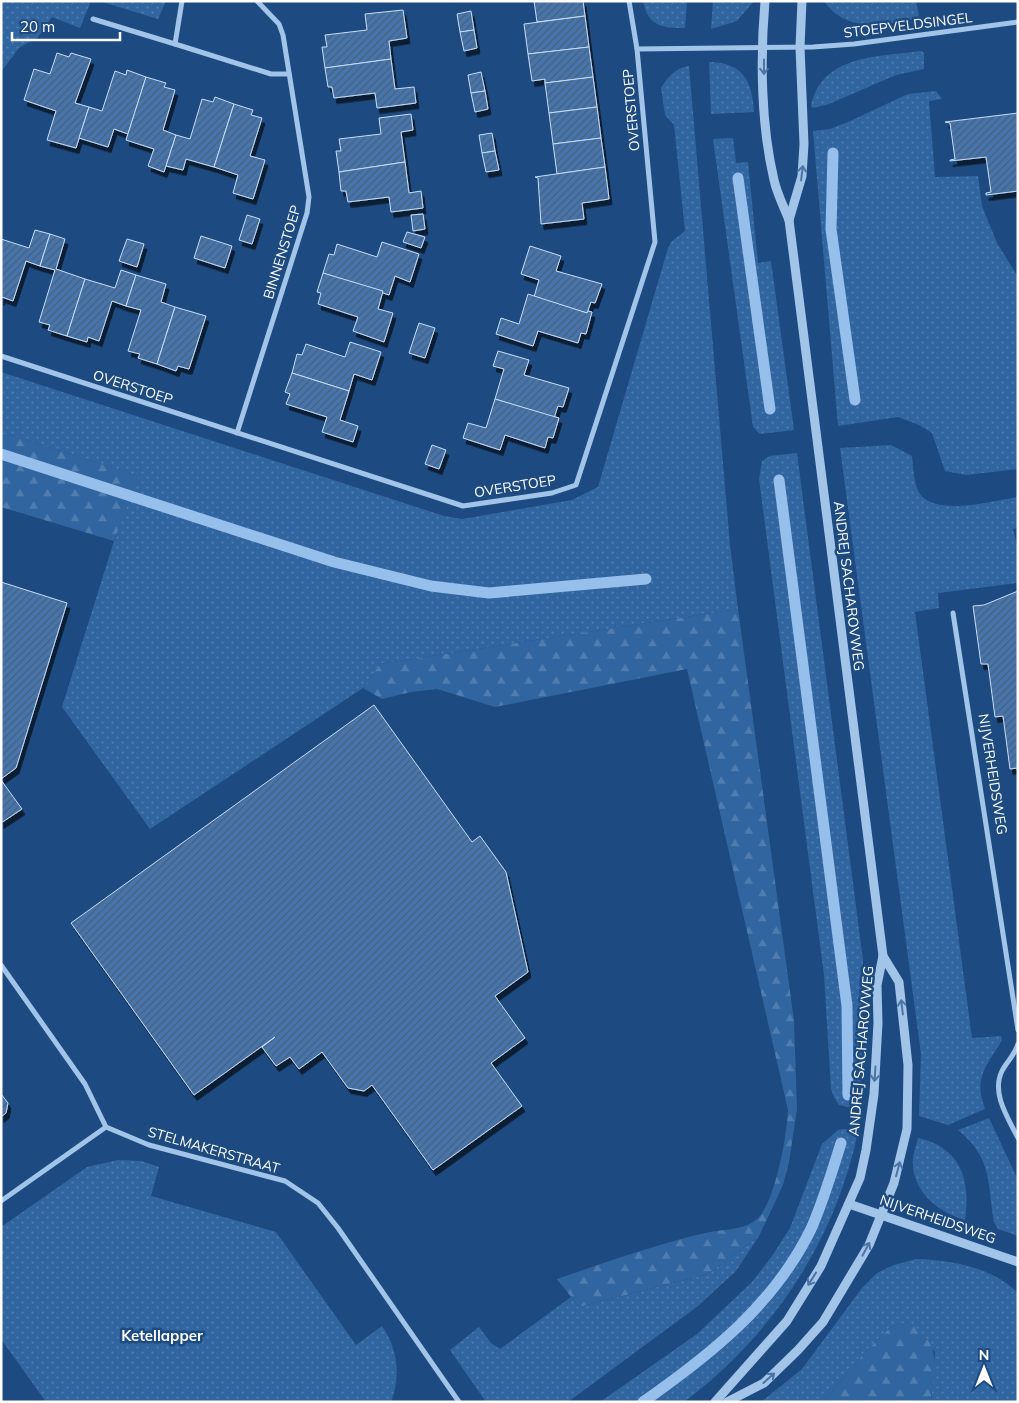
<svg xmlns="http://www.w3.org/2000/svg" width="1019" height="1403" viewBox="0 0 1019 1403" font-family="Mulish,sans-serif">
	<defs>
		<pattern id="grass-dots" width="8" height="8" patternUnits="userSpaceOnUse" patternTransform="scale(1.25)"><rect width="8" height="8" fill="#3165a0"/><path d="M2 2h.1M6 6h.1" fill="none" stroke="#507cae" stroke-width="1.8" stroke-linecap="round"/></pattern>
		<pattern id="forest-firs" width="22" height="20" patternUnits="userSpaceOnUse" patternTransform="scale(1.25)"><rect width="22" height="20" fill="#3165a0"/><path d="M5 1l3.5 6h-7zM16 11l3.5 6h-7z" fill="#507cae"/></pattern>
		<pattern id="building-hatch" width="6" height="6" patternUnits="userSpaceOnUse" patternTransform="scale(1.25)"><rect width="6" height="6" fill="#4675ab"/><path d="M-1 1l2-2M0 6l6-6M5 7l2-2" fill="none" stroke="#49607c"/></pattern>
		<filter id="shadow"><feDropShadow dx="3" dy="5.5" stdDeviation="0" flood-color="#0009"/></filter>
	</defs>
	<rect width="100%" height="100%" fill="#1d4b81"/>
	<g fill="url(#grass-dots)">
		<polygon points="1,1 91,1 80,28 52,17 38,37 19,48 1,72"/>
		<polygon points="99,1 166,1 158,19"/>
		<path d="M643 1H687L685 28C663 28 648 27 643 1Z"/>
		<polygon points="713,1 754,1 737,21 711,29"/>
		<path d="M824 1H916L919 17 917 19C883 24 847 34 824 1Z"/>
		<path d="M921 51 924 53V69L896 75 829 104 813 108 811 106C822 54 879 57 921 51Z"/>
		<path d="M709 62C743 63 752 80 754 112L711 114Z"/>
		<path d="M689 66 730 545 738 609 380 664 363 688 150 829 62 707 114 541 138 476 1 432V372L444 516 462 519 572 500 598 487 668 248 671 242 685 231 674 125 665 115 661 88C668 77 675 68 689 66Z"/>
		<polygon points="936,91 942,99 929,101 935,177 978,176 982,206 997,243 1018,277 1018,469 966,475 945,471 932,433 919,425 898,417 838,426 813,131 830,129 848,122 908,94"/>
		<polygon points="733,138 736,163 748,162 758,263 771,261 794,430 760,434 753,427 713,139"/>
		<path d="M891 445 912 456C913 467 914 482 918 491 932 518 993 501 1018 497V528L1013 529 1018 550V583L938 593 939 608 915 612 972 1038 1001 1036 1002 1040C987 1066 973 1077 985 1109L948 1125 919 1116 921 1054 840 448Z"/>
		<polygon points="797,453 863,960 861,1110 839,1105 834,1097 831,1089 824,975 759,479 762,461 770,456"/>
		<path d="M989 1118 1018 1180V1236L998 1229 994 1222C987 1182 993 1159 958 1130Z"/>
		<path d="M845 1129 858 1132C835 1241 773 1335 684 1402H600L697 1334 752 1282 772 1256 790 1228 822 1144 838 1130Z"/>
		<path d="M918 1138C961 1147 971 1181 965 1220 940 1213 914 1193 913 1165 912 1156 916 1146 918 1138Z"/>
		<path d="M118 1160 141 1161 159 1167 151 1196 276 1232 356 1345 382 1326C398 1349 401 1376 391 1402H46L1 1339V1227L87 1167Z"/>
		<polygon points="759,1236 736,1271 698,1306 568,1402 486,1402 450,1350 479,1327 491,1343 500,1349 571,1297 579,1307 708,1274"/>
		<path d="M916 1259C951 1260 992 1267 1018 1293V1402H931L935 1352 909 1322 892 1326 865 1352 823 1402H761L802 1369 862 1288 877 1273 894 1265Z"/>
	</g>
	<g fill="url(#forest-firs)">
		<polygon points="1,432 139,476 114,541 1,507"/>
		<path d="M738 609 794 1021 797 1109 789 1162 783 1185 759 1236 708 1274 579 1307 557 1279C607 1262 659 1243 710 1232 727 1229 748 1230 760 1216 776 1196 787 1136 788 1110L687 669 495 707 437 689 411 692 382 699 363 688 380 664Z"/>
		<path d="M909 1322C944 1348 934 1363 931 1402H823L865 1352 892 1326Z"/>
	</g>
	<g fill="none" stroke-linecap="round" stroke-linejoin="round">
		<g stroke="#96bfeb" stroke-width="11">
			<polyline points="833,153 831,229 855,400"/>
			<polyline points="738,178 770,409"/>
			<polyline points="1,454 334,562 431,586 489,593 646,579"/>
			<polyline points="779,480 847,1006 848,1095"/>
			<path d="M643 1402C710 1355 774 1305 811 1229 823 1202 832 1172 841 1143"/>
		</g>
	</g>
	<g fill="url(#building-hatch)" stroke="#c7ddf7" filter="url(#shadow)">
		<polygon points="534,1 583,1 585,16 537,22"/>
		<polygon points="403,10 407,38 389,41 391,59 325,68 322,47 327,47 325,35 367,30 365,14"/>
		<polygon points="471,11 474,30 460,32 457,14"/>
		<polygon points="585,16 589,47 528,54 524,24"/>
		<polygon points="474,30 477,48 464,51 460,32"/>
		<polygon points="589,47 593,77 545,83 545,79 532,81 528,54"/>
		<polygon points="57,53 69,57 71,53 91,59 75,103 89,107 76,148 47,140 56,111 24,100 34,69 50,74"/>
		<polygon points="391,59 395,89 414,87 416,103 377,108 375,93 334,98 332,87 328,87 325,68"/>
		<polygon points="127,70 146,77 128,134 114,129 108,147 79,138 89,107 102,111 115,71 126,75"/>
		<polygon points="481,72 485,91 471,93 468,75"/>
		<polygon points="146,77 166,83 164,87 175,90 163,130 176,135 164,172 148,166 154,149 126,140"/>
		<polygon points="593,77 597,107 549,113 545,83"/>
		<polygon points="485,91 488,109 475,112 471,93"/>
		<polygon points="215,97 234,104 214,167 186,159 183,170 166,166 176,135 190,139 202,99 213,102"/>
		<polygon points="234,104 253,110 251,115 262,118 250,156 265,160 253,199 233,193 238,175 214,167"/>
		<polygon points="597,107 601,138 553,144 549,113"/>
		<polygon points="1018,113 1018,191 986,195 986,193 991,192 986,157 950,161 950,160 955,159 950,123 945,122"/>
		<polygon points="411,114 413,130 401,132 405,162 339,172 336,151 341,151 339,139 381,134 379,118"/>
		<polygon points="492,133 495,151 482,153 479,135"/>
		<polygon points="601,138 605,167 557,174 553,144"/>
		<polygon points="495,151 499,170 486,172 482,153"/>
		<polygon points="405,162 409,193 421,191 423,208 391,212 389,197 348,202 346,191 341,191 339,172"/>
		<polygon points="605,167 609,199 582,203 584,219 541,224 538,178 535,177"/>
		<polygon points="423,214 425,229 413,231 411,215"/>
		<polygon points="247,215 260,219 252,244 239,240"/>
		<polygon points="35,230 50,234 40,266 26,261 13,301 2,297 1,300 1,239 29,248"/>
		<polygon points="407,232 425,237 421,248 403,242"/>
		<polygon points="50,234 65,239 56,269 85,279 67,336 48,330 50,325 39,322 55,270 40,266"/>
		<polygon points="201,236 232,246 225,268 194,258"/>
		<polygon points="127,239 144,244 137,267 119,261"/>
		<polygon points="382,242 419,254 410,282 395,276 389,295 323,273 329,254 334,255 337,244 377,257"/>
		<polygon points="530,246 561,256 556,271 602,284 595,303 591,302 587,313 534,297 539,280 521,274"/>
		<polygon points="121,270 136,275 126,306 112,301 99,341 88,337 87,342 67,336 85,279 115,288"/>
		<polygon points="323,273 383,291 378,309 393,313 384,342 353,331 358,317 318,304 321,293 317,292"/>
		<polygon points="136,275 166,284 161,302 175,307 157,364 138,358 140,354 128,351 141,310 126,306"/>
		<polygon points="528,294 587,313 588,311 592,312 586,334 581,333 578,343 538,331 533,346 496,334 501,318 519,324"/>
		<polygon points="175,307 206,316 189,369 178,366 176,371 157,364"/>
		<polygon points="419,323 435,328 425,358 409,353"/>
		<polygon points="350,342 381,352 372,380 354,374 349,391 292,373 297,354 302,355 306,344 345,357"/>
		<polygon points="498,351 529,360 524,375 569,388 563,407 558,406 554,418 495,399 504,369 493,366"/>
		<polygon points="292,373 349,391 340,420 358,426 353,442 322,432 327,417 286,404 290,394 285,392"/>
		<polygon points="495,399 559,418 553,438 548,437 545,448 505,435 500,450 463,438 468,423 486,428"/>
		<polygon points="432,445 446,450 439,469 425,464"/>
		<polygon points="1,582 67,603 16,768 1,779"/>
		<polygon points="1018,591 1018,772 1017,768 1010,769 1003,716 995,717 988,664 981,664 973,606 984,605"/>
		<polygon points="374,705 472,842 480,836 506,872 528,972 495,996 525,1038 491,1063 522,1106 433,1170 372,1085 364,1091 348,1088 322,1052 299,1069 290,1057 276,1066 262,1047 275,1037 194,1095 71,923"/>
		<polygon points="1,780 22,809 1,823"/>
		<polygon points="1,1094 8,1103 6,1113 1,1117"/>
	</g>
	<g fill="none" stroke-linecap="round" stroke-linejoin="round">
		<g stroke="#a2c4e9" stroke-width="5">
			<polyline points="182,1 175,44 271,74 289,74"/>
			<polyline points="93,19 175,44"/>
			<polyline points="637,49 813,47 854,44 1018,22"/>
			<polyline points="1,356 463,506 552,493 576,485 655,242 637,49 629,1"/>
			<polyline points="237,433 307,213 309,197 283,35 279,24 257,1"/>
			<polyline points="953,613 1018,1030"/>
			<polyline points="1,965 85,1084 106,1127"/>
			<path d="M1018 1044C1015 1055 1007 1061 1002 1071 991 1093 1008 1118 1018 1138"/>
			<polyline points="1,1201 106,1127 149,1145 285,1181 318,1203 338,1228 459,1402"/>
		</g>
		<g stroke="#a2c4e9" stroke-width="9">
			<polyline points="789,220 802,176 804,144 800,47 802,1"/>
			<polyline points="849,1204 1018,1262"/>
			<path d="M715 1402 787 1321 821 1266 860 1178 866 1150 874 1094 878 1023 877 985 883 956 789 220C784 207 777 194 774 180 761 125 760 58 765 1"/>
			<polyline points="727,1402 764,1383 798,1350 823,1322 869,1245 894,1183 907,1129 908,1065 899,982 883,956"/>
		</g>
	</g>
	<defs><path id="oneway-shaft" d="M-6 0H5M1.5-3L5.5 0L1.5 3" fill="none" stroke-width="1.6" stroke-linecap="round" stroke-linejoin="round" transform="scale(1.25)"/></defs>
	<g stroke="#4c75a5">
		<use href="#oneway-shaft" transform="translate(764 67) rotate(90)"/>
		<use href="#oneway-shaft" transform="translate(802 173) rotate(-83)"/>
		<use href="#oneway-shaft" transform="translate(902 1007) rotate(-97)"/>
		<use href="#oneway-shaft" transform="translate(875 1074) rotate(94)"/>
		<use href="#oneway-shaft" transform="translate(898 1169) rotate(-75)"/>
		<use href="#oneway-shaft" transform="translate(866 1249) rotate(-62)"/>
		<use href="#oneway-shaft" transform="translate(812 1279) rotate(122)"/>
		<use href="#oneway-shaft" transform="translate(769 1378) rotate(-42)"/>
	</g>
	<g text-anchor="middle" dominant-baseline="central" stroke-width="5" stroke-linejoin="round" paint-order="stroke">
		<g font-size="14" fill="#fff" stroke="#1d4b81">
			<text transform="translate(908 25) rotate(-7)">STOEPVELDSINGEL</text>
			<text transform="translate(631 110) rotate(-95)">OVERSTOEP</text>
			<text transform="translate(282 252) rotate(-73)">BINNENSTOEP</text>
			<text transform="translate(133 387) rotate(18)">OVERSTOEP</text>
			<text transform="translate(515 486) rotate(-9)">OVERSTOEP</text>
			<text transform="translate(849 586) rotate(83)">ANDREJ SACHAROVWEG</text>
			<text transform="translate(993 774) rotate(81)">NIJVERHEIDSWEG</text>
			<text transform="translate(861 1051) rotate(-85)">ANDREJ SACHAROVWEG</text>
			<text transform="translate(214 1150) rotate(16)">STELMAKERSTRAAT</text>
			<text transform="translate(938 1219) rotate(19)">NIJVERHEIDSWEG</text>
		</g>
		<g font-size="15" font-weight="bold" fill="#fff" stroke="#1d4b81">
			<text x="162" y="1335">Ketellapper</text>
		</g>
	</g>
	<rect width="1019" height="1403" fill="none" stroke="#ffffff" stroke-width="5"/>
	<g transform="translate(984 1368)" stroke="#1d4b81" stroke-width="4" paint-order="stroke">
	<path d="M0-4L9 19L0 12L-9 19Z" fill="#ffffff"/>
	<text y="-8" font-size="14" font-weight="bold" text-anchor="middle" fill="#ffffff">N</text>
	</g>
	<path d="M12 32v8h108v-8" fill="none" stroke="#ffffff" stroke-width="2.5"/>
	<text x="20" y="32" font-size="15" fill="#ffffff" stroke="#1d4b81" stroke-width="4" paint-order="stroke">20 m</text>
</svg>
